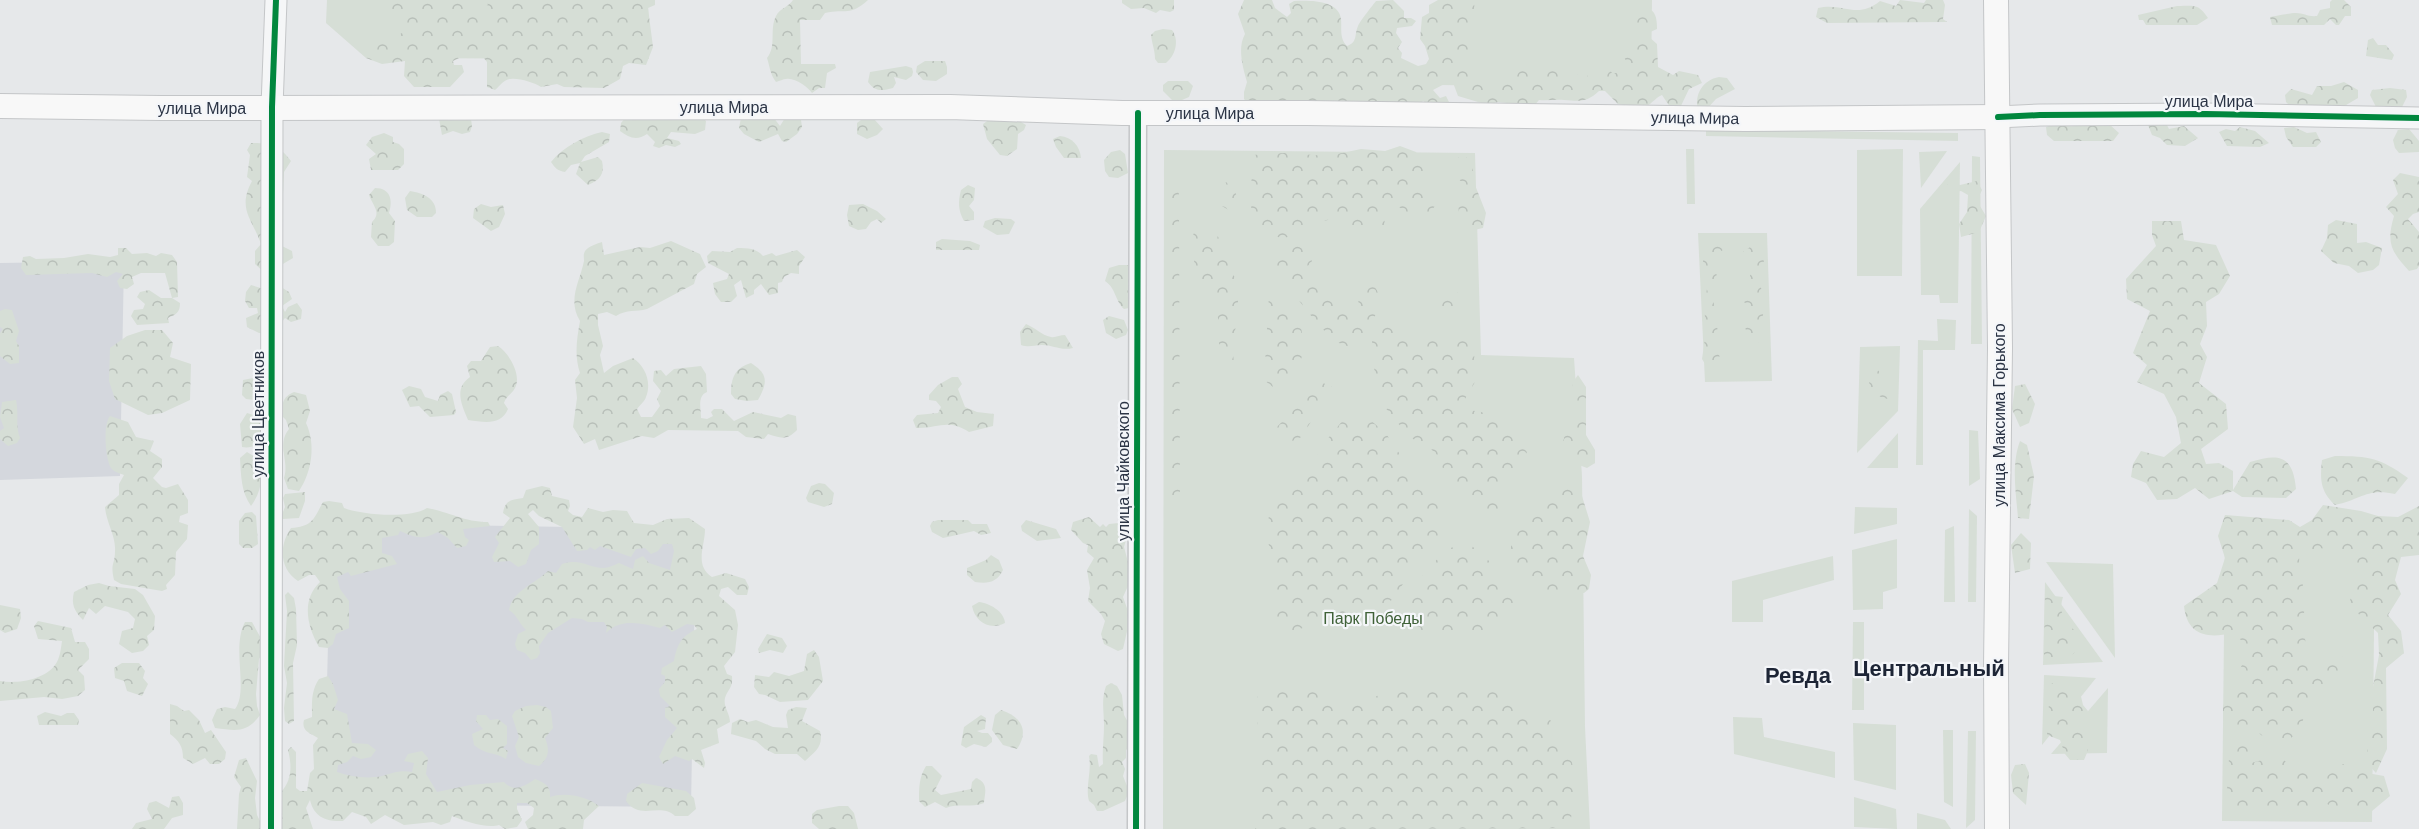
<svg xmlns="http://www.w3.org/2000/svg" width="2419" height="829" viewBox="0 0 2419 829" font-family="Helvetica,sans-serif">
	<defs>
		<pattern id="forest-crowns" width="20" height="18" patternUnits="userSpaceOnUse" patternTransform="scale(1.5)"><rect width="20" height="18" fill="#d6ded6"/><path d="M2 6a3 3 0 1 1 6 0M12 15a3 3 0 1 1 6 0" fill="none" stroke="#b8bfb9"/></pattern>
	</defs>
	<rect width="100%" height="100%" fill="#e6e8ea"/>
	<g fill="#d4d7dd">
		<polygon points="124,261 120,476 0,480 0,263"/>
		<polygon points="331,523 696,529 691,807 324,804"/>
	</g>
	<g fill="#d6ded6">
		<polygon points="327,0 648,0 649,59 366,58 326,23"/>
		<polygon points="1438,0 1652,0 1651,88 1440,85"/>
		<polygon points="1706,130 1958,133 1958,141 1706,136"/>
		<polygon points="1686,149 1694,149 1695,204 1687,204"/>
		<polygon points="1903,149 1902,276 1857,276 1857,150"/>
		<polygon points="1164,150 1475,153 1481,355 1574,358 1582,476 1585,727 1590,829 1163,829"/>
		<polygon points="1947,151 1921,188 1919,152"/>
		<polygon points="1972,156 1980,157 1982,344 1971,344"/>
		<polygon points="1960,162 1958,303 1940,303 1939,295 1921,295 1920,209"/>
		<polygon points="1698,233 1767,233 1772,381 1705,382"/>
		<polygon points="1937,319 1956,320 1955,350 1923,350 1923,465 1916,465 1918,340 1938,341"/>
		<polygon points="1900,346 1898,411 1857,453 1860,347"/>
		<polygon points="1969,430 1978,431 1980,479 1969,486"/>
		<polygon points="1898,433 1898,468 1867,468"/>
		<polygon points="1855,507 1897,508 1897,524 1854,534"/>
		<polygon points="1969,509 1977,516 1976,602 1968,602"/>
		<polygon points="1954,526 1955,602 1944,602 1945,530"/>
		<polygon points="2225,537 2375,538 2372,822 2222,821"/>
		<polygon points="1897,539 1897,588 1883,592 1883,609 1853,610 1852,550"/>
		<polygon points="1833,556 1834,580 1763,600 1763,622 1732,622 1732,581"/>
		<polygon points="2047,562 2113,564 2115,658 2046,562"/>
		<polygon points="2045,582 2103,662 2043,665"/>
		<polygon points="1853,622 1864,622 1864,710 1852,710"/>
		<polygon points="2044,675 2096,678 2042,745"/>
		<polygon points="2108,688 2107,753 2051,754"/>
		<polygon points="1733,717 1762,718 1764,737 1835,752 1835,778 1734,754"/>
		<polygon points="1853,723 1896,725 1896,790 1854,780"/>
		<polygon points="1943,730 1953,730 1953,807 1944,802"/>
		<polygon points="1968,731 1976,731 1975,820 1966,828"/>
		<polygon points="1854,797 1896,809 1897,829 1854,827"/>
		<polygon points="1917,813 1945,820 1951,829 1917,829"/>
	</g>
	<g fill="url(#forest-crowns)">
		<path d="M364 0H478L471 5 475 13 484 10 488 4 483 0 521 2 526 0H655V5L648 8 653 47 646 65 629 63 623 66 620 79 604 88 564 87 557 84 541 87C535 83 519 78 511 79 504 79 500 86 495 90L487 87V62L478 51C467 52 462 57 453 61L454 65H462L464 72 450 87H414L404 76 405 61 382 64 366 58V51L404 32 394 26 392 8Z"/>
		<path d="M793 0H868C849 17 847 8 825 13L820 20H800L801 64H835L836 68 827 73 825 88H819L812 93C808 87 794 77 786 79 783 79 780 81 776 82 770 74 770 67 767 58 777 46 769 30 776 16 780 8 789 7 793 0Z"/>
		<polygon points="1122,0 1174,0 1174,10 1170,12 1160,10 1156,13 1144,8 1131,9 1122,3"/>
		<path d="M1244 0H1272L1275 8 1287 17 1291 13 1289 4 1294 1C1310 0 1339 0 1341 19 1342 28 1339 38 1347 46 1358 42 1354 35 1358 26 1360 21 1373 5 1376 1L1393 0 1404 11V18H1411L1416 21 1412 26 1397 28 1396 33 1402 42 1398 48 1402 53 1401 58 1418 66 1426 64 1429 59 1425 46 1420 39 1422 17 1429 13V5L1438 0 1474 2 1476 27 1470 32V50L1473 54 1460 60 1462 65 1485 72 1482 79 1503 83 1514 82 1518 73 1524 68H1533L1542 77 1546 76 1545 70 1569 66 1578 72 1576 78 1579 83 1586 81 1590 68 1599 64 1609 69 1612 73H1627L1628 65 1620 49 1625 43 1648 36 1657 44 1658 67 1673 75 1679 71 1698 75 1702 83 1689 89 1680 108 1670 107 1662 95C1656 98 1655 100 1650 104 1643 109 1626 105 1618 104L1605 91H1599C1586 103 1580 101 1564 100 1556 99 1547 101 1539 100L1534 106 1498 102 1488 105 1458 96 1452 80 1433 90 1440 98 1446 96 1449 102 1446 107 1429 105 1423 101 1420 105H1249L1244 99V92L1247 82C1243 68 1237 48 1245 34L1238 14Z"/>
		<path d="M1900 0 1924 3 1926 0H1943L1945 5 1943 19 1947 22 1827 23 1816 17 1818 8C1843 2 1857 20 1880 1L1896 6Z"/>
		<path d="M2332 0H2344L2351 7V16H2345L2339 25H2336L2330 19 2324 25H2272L2270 17C2276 16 2290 13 2296 13 2304 13 2308 17 2317 16L2320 10 2330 8V2Z"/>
		<path d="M2177 6C2194 6 2198 3 2208 18L2197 25H2146L2143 20H2139L2138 15Z"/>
		<path d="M1642 8C1655 7 1657 17 1657 29L1648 33 1632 29 1630 24 1635 14Z"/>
		<path d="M1163 29 1172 30C1180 41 1175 56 1166 63H1158L1155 59C1155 50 1152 44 1151 35L1155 31Z"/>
		<polygon points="2373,38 2378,45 2386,45 2394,55 2392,60 2366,56 2368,40"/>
		<polygon points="925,61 945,61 947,67 947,74 936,81 923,80 916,72 917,66"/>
		<path d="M906 66 912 68 913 72 912 76 906 80 894 77 896 83 893 88C882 91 875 92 868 82L870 72Z"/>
		<path d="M1719 77 1727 78 1735 89 1716 99 1705 111 1698 110C1694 94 1703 80 1719 77Z"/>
		<polygon points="1168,81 1188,81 1193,86 1189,97 1175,103 1163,91 1163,85"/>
		<polygon points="2344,82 2358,90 2358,98 2341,108 2291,107 2286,102 2285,95 2291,89 2312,95 2317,86 2331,86"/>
		<polygon points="2390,88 2406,90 2407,97 2401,109 2378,111 2370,95 2372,90"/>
		<polygon points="770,113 780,126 785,118 796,115 801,120 802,127 797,134 786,142 782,141 778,134 759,142 744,134 739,128 741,118"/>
		<path d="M627 116H641L647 120H659L701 116 706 121 705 130 695 134 671 132 667 138 679 141 681 144 675 147 666 145 659 148 653 146 655 142 647 134C637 141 629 138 620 131L621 123Z"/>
		<polygon points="865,117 874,119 883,129 877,135 867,139 857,134 857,123"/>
		<polygon points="993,117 1008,122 1021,122 1026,125 1024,130 1018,134 1017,149 1007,156 1000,155 987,139 983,124"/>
		<polygon points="439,119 471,119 472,126 470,132 462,134 453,131 442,135"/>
		<polygon points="2166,123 2169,129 2184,126 2198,138 2185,146 2167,145 2160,138 2152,135 2148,125"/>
		<path d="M2054 124C2070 129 2092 124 2109 124L2119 133 2113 141H2054L2047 135 2046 127Z"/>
		<polygon points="2240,127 2255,131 2269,143 2260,147 2227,146 2219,132 2226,129 2235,131"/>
		<polygon points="2294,127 2307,133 2316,132 2321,142 2316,147 2293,147 2286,137 2284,128"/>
		<polygon points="2409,129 2419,141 2419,152 2399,153 2395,148 2393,140 2398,130"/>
		<path d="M602 132 610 134 609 142 585 156 581 162 598 157 602 161C605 174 600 180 588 185L576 174 580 163 571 165 565 172C558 171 555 168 551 162 563 147 584 136 602 132Z"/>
		<polygon points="384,133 393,137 393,142 399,144 404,149 404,164 398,170 371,170 369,159 376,154 366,145 372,137"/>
		<path d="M1060 136C1072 137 1080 146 1081 158H1064L1056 147 1053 139Z"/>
		<path d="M251 143C271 143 280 146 291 161L284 172 283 195 278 203 282 246 292 251 293 258 266 274 255 264V251L261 244C252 218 237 209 252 181L247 177 250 155 247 150Z"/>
		<path d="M1400 146 1416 152 1423 169V199L1435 206 1428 215 1408 213 1396 205 1384 213 1385 228C1363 233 1357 236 1342 217L1323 221 1295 236 1281 238 1265 232 1253 221 1251 206 1252 155 1285 153 1328 156 1361 149 1385 151Z"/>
		<polygon points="1120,150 1125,154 1128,173 1118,178 1109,177 1105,171 1104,160 1111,152"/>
		<path d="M1463 154 1473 164V180L1486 213 1483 228 1465 232C1457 214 1456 202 1464 184L1455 176 1453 162Z"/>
		<polygon points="1170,173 1178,181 1179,197 1180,509 1171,511 1168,497"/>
		<path d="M2400 173 2419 177V212L2413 214 2408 219 2419 232V266L2417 269 2409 271C2391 251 2386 243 2394 216L2386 207 2398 194 2393 180Z"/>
		<polygon points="1977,181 1982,190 1977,201 1986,216 1979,232 1961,237 1959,224 1967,212 1968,195 1961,191 1946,193 1945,186 1953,182 1960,185"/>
		<polygon points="1226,182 1235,191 1239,204 1232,212 1222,206 1217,194 1220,183"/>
		<path d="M968 185 975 188 974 200 969 206 974 212V220L964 221C958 210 958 202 961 190Z"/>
		<path d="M375 188C391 188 393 201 389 213L395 221 394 242 389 246H378L371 237 372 222C382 213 373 206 369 195Z"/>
		<path d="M410 191C423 193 436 198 436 213L432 217H417L407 210 405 198Z"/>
		<polygon points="481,204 491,207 503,205 505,214 499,227 491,231 473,218 474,209"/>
		<polygon points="863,204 877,211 886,219 881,223 877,219 871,222 866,229 858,230 849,226 847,215 849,205"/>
		<polygon points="995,218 1011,219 1015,222 1009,234 997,235 983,227 985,221"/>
		<polygon points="2336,220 2357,224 2357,243 2366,242 2382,248 2379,265 2373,270 2358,273 2349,266 2334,263 2321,251 2327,238 2328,225"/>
		<path d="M2152 221H2181L2184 240 2216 245 2230 276 2219 294 2206 302 2207 326 2200 344 2207 357 2199 383 2226 404 2228 429 2201 449 2206 464 2219 463 2233 471V490L2250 462C2279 453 2293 455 2296 489L2286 498 2242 497 2233 491 2209 499 2195 488 2177 499 2157 500 2146 483 2131 477 2133 464 2141 451 2164 457 2181 443 2176 417 2164 394 2137 382 2147 365 2133 353 2150 311 2127 299 2126 279 2156 246 2152 235Z"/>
		<path d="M1196 226 1215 230C1227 256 1239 278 1238 307 1237 327 1231 343 1234 363L1219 358V321L1208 289 1195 270 1192 239Z"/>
		<path d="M1715 237H1723L1730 241 1728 248 1721 251 1715 258 1717 280 1713 298 1719 340 1718 350 1721 363 1726 367 1722 376 1713 377 1702 359 1706 331 1704 304 1708 284C1699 271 1705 256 1704 241Z"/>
		<polygon points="942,239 970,241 980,245 979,250 936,250 936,242"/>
		<path d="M671 241 700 254 706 267 697 274 694 284 647 309C636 312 627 309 616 316L607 312 598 314V325L603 346 600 355 604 373 613 366 633 358C645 366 652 382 646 397 645 401 640 405 637 409L641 417H652L660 406 657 399 661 391 653 381 654 371 661 370 666 376 674 369 701 366 706 374 707 392C697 396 701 408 701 418L707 419 713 416 711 412 714 409H722L734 421 753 412 781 418 788 414 796 416 797 430C786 441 781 438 768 434L764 439 746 437 738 431 668 430 654 438 642 436 599 450 595 439 584 444 573 427 577 398 575 380 580 373C574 355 577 338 580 321 567 300 580 281 584 261 584 257 583 255 585 251 589 246 596 244 602 242L604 255 640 247 650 248Z"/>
		<polygon points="1297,246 1312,252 1312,261 1304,271 1312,283 1325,283 1338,297 1340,312 1359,310 1358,296 1362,286 1374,285 1381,298 1372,325 1371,334 1358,350 1339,343 1320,327 1270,264 1278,256"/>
		<path d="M1750 247 1761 249 1764 261C1753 283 1769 297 1762 319L1767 326 1765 335 1758 343 1750 340C1744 329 1743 322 1750 310L1742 299 1751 273 1742 266 1739 255Z"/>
		<path d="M118 248H126L132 254 147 253 156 256 161 253 172 255 177 262 178 297 172 298 180 303C180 313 176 314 168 318L169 323 137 325 131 316 134 310 143 309 145 304 137 297 140 292 149 290 161 298H172L165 273H141L132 277 134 284 127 289 120 288 117 281 123 274 116 272 107 277 92 273 26 275 21 268 23 257 30 256 36 259 64 258 88 254 110 257 118 255Z"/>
		<path d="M737 248C748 248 756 248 763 256L772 253 776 256 797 250 805 257 799 266V274L791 273 784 277 782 282 778 283V293L769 295 761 284 754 290V294L746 298 741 280 734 285 737 296 731 302H721L715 294 713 283 727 279 729 274 708 263 707 256 712 251 730 252Z"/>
		<path d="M1119 265H1128L1132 272 1129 308 1124 309C1115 301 1116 288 1105 281L1109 268Z"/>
		<polygon points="251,285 264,289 281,287 289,292 292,299 282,306 285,312 288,307 297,303 302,310 301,319 291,322 285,318 272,334 259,333 247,327 246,318 258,313 257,308 249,308 245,301 246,292"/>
		<polygon points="1450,288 1461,295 1461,310 1450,319 1441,313 1439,302"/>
		<polygon points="1269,295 1286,303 1301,326 1304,351 1295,375 1278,391 1264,380"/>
		<polygon points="5,309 12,310 19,331 16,341 19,346 19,363 10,364 0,356 0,333 3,329 0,327 0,311"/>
		<polygon points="1109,316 1124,320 1128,330 1126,335 1116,339 1106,333 1103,320"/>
		<path d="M1026 324C1036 328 1041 335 1051 337 1055 338 1060 335 1065 335L1073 348C1061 351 1053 345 1042 345 1033 345 1030 348 1021 345L1020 332Z"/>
		<polygon points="1389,326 1399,338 1458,335 1474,347 1475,382 1466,397 1464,409 1503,416 1512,435 1527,452 1518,468 1502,486 1501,511 1493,518 1474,512 1466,494 1449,484 1438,456 1425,443 1410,438 1384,406 1376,390 1372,341 1377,331"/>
		<polygon points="145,330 162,330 173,343 170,357 191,364 190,400 162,413 148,415 115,399 109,381 110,348 127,336"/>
		<path d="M498 346C509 353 522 375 515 388 512 394 506 396 504 403L508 409C501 426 484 422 468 420 461 404 454 388 470 377L467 366 471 361H481L490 347Z"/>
		<path d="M751 363C768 374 768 382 758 400L747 401 735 399 731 394C731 377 735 368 751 363Z"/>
		<polygon points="1877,369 1894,390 1892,398 1884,399 1870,390 1868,372"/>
		<polygon points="1578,375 1586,387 1586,435 1595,450 1595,463 1587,468 1571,462 1561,451 1565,434 1577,426 1575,394 1572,383"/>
		<path d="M952 377H958L962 384 958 389 965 407 977 412 994 414 993 426 969 432C947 418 938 429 916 428L913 420 917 415 938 413 941 407 936 401 929 400V395L938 385Z"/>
		<polygon points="253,378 262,378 268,395 261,401 246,399 242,395 243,380"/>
		<polygon points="1321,382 1334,388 1300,438 1284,444 1270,434"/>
		<polygon points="2025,384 2035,404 2029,423 2020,427 2012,409 2015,386"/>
		<polygon points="409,386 421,389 425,397 438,401 440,395 448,391 452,394 456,412 454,415 430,417 419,406 410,407 402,390"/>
		<path d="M294 392 306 395 310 411 306 423C316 444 312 472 299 491L288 489 284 478C290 462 276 445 289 429L286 420 282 416C282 404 282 397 294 392Z"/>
		<path d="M16 400C19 413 15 425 20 438L17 443 8 446 0 439V431L4 428 0 417 2 402Z"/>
		<path d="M247 413 260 417 265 437C259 444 252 449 242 447L240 424Z"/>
		<polygon points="1364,414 1387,435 1403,459 1443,506 1441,531 1380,616 1361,623 1339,619 1287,632 1274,615 1276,580 1266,531 1270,511 1281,490 1312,465 1325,442 1344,419"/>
		<path d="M110 416 128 422 136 437 154 441 150 451 162 459V467L153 478 162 487 166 488 178 484 188 500V513L180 516 179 522 188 525 187 539 176 552 175 575 166 585 167 589 162 591 121 584 114 580C110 563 115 565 115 551 116 536 106 522 105 507L119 495V484L124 475C119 473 114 472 111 468 105 458 103 424 110 416Z"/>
		<path d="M2020 441 2027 445 2034 476 2029 519 2018 518C2016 493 2011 465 2020 441Z"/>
		<path d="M247 452 257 458C264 475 262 491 251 506 241 492 241 475 240 458Z"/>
		<path d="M2335 456C2370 456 2380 458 2408 478L2395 494C2366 488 2361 500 2335 505 2320 491 2320 479 2322 460Z"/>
		<polygon points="819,483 825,484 834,493 832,504 824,507 808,502 806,498 811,486"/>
		<path d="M542 486 550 488 552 496 569 500 570 506 568 511 573 515 582 517 588 508 603 512 613 510 627 511 634 523 653 525 667 519 689 518 705 529C705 547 694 565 712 577L726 573 745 579 749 587 747 595H737L728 587 721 589 719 596 735 610 738 625 735 652 724 666 727 674 732 676C733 689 728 688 725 698 723 707 730 713 730 722L717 729 719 743 701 750 705 763 704 768 692 759 689 761 675 756 663 764 659 757 667 740 677 728 665 717V708L670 706 660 696 659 689 665 682V676L661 674 662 668 674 661C677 645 681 636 697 629L694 625 687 624 672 632 665 625 660 628C642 623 620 618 606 633L607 627 604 622H588L582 619 572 618 548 633 539 646 540 653 537 658 531 660 525 653 517 650 515 644 518 634 526 630C519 623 517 615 509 610 513 590 535 584 548 571L556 573 562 564C582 558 587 568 604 568 608 568 614 565 619 563L633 569 635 560 643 556 649 563 670 570 674 551 672 544H663L658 551 651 554 645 548 636 549 631 557 600 546 595 550 590 547 587 550 577 551 562 527 539 516 533 510 528 514 539 527V544L531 550 526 564 518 567 510 561 494 562 492 557 499 543 495 537 510 518 503 513C505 500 511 500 523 498L526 490Z"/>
		<polygon points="1567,487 1582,496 1590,522 1583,556 1591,575 1589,589 1584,593 1541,592 1517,571 1509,553 1520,518 1537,517 1554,494"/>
		<polygon points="305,492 305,501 299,518 283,519 281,517 285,507 283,498 285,494"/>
		<path d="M329 501 342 503 344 508C362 515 410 519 427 508 450 512 464 522 488 522L490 526 463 529 465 537 469 540 466 546 457 548 448 538 438 532C423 540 415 538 400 531L398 535 382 538V553L392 556 397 564 351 576 348 572 337 577 340 589 349 601V628L336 634 333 644 328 648 319 647C307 626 301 600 320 582L315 575H309L298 581C279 569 279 545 291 528 313 526 313 520 323 502Z"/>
		<path d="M2323 505 2361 511 2378 516 2398 517 2419 506V555L2401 557 2395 580 2401 594 2388 615 2401 631 2404 653 2386 668 2387 749 2376 773 2365 761 2373 724V687L2379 655 2378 633 2360 616 2350 601 2355 574 2345 551 2319 548 2299 557C2300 571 2304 586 2304 599 2305 623 2300 642 2315 663L2340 656 2350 660 2334 675 2328 691 2307 707 2299 733 2279 745 2261 735 2250 722 2247 737 2251 763 2281 755 2292 771 2327 776 2343 764 2356 771 2384 776 2390 796 2372 811 2339 809 2315 799 2304 810 2238 808 2227 790 2229 758 2237 734 2223 721V705L2235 691 2241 667 2250 647 2232 633C2207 639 2187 635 2184 606L2217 583 2225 558 2218 536 2225 515 2289 520 2300 527 2312 520Z"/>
		<polygon points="252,512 256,516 258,544 252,548 243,548 239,544 239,521 245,513"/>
		<path d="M1089 517 1100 527 1103 524 1106 527 1109 524C1135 520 1129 531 1124 547L1132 577 1123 597 1128 611V627L1123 649 1118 651 1104 644 1101 634 1105 621 1101 614 1088 601 1090 588 1087 570 1094 558 1087 552 1088 545 1083 543 1071 530 1073 522Z"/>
		<path d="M938 520H968L972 524H987L991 533 981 535 974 531C964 533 954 536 943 538L932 532 930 526 932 522Z"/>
		<polygon points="1026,520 1056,529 1061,538 1037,541 1022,531 1021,526"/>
		<polygon points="2021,533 2031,543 2030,569 2015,573 2011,545"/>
		<path d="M1465 540 1489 561 1519 600 1515 614 1488 633 1472 637 1425 634 1408 618 1405 604C1419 578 1438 552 1465 540Z"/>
		<path d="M991 555 999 560 1003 570C997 582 989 584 975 582L967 575V568L986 560Z"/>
		<path d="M99 583 109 586 135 589 143 595 155 616 154 630 147 636 149 645 143 651 132 653 119 644 122 631 133 628 135 619 128 612 105 606 96 614 89 608 83 620C74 611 71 604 74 592L88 585Z"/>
		<polygon points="288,592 294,598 296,609 297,645 293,663 294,721 289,724 285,721 284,708 287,683 284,666 287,611 285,595"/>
		<path d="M2045 595 2063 597C2055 622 2076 624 2082 644 2071 657 2066 664 2049 662L2044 654Z"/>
		<path d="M979 602C989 603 1004 611 1005 623 990 631 975 622 972 606Z"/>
		<polygon points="0,605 20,609 21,618 17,629 5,633 0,630"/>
		<path d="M38 621 71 628 75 642H85L89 649V659L78 670 84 676 85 690 78 696 62 699 44 697 0 701V681C17 684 44 680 55 665 60 659 61 648 62 641L38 639 34 626Z"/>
		<path d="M245 622H252L263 642 264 650 259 659 256 694 257 706 260 715C247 733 237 731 215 728L212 720 217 709 225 707 235 709C249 690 231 648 245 622Z"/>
		<polygon points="767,634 782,638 787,646 783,653 770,650 759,653 758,649"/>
		<polygon points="814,650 819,657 823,681 808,700 780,702 765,695 759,694 754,687 755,675 769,677 774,672 789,676 804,671 807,654"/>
		<polygon points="122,663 139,663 145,671 143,678 148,684 142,696 127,691 124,681 115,678 114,668"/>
		<path d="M328 676 333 684 338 700 334 709 347 714 352 743 368 744 376 750 371 757 361 759 353 756 347 762 338 765 337 772C351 777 368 779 382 776 393 773 400 770 412 772L414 763 404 761 408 754 422 751 428 758 426 774 437 792 470 785 504 782C514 793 525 786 535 779 545 783 551 786 550 797 565 792 586 796 599 806L584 820 583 829H528L525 822 533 815 534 808 527 803H517V809L522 820 517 827 505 829 499 825C487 829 464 821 452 816L450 822 441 825 433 822 404 825 385 815 371 824 366 817 352 812 343 821C326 822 314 817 310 800L306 808 313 829H280L281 792C292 780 292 766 288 750L291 747 296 752V788L300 791H307L310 773 314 769 313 745 318 738C310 733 301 731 304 720L312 717C312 702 311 691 319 679Z"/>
		<path d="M2060 679 2080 692 2083 705 2088 711 2085 723 2081 728C2089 740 2091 746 2084 760H2070L2065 754 2060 740 2047 735 2049 703 2046 687Z"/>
		<path d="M1111 683 1117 686 1122 695 1124 715 1129 724 1132 745 1126 750V758L1122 762 1125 769 1123 776 1129 791 1125 801 1103 811H1097L1094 805 1089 801C1085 787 1092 772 1089 756L1091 754 1097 755 1099 767 1103 764C1102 751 1104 738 1104 725 1104 711 1101 700 1106 686Z"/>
		<path d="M1446 689 1488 692 1505 690 1525 711 1546 714C1577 757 1580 777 1569 828L1255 829 1262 813 1258 793V768L1267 751C1258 732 1253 713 1259 691L1326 690 1335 702H1364L1390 690Z"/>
		<path d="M170 704 177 706 184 711 189 710 199 720 205 733 211 730 226 752 225 759 219 764H210L205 758 193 764 183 758C183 746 179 741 170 734Z"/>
		<path d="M537 705 546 707 551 711 553 728 545 738C550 750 549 758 539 766L526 763 518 757 515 746 519 737 512 716 515 711 526 706Z"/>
		<path d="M796 707 807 708 802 721 820 731C824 746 815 752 805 761L797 754H775L765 749 756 741 731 734 732 723 740 719 748 722 756 720 773 727 788 728 786 715 788 710Z"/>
		<path d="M1001 710C1020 716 1030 730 1017 749L1003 745 992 730 995 715Z"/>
		<polygon points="45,712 61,716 67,713 74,713 79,720 78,725 39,725 37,716"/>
		<path d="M477 715H486L490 720 498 719 507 726V744L503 748 508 751 506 759C493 751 488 756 474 745L472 734 483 729 476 721Z"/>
		<polygon points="981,715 986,718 985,729 977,731 982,733 988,733 992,738 992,742 986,747 974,744 966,748 961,745 964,727"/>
		<polygon points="246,758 257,781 255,798 257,815 264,829 237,829 239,794 241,787 234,777 239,760"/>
		<polygon points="2025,764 2029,773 2026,805 2013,793 2011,775 2015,765"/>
		<path d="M926 766H932L942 776 935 790 941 795 971 789 972 782 976 778C989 783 985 793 984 803 972 808 957 803 946 808L935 802 925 807 919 801C919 788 919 777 926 766Z"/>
		<path d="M642 783 686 791 694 798 696 809 688 816H675C660 802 640 821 626 801L627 794Z"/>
		<polygon points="179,796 183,803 183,815 172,818 164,829 132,829 136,823 152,819 147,809 149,803 156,801 169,808 172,797"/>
		<polygon points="839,806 848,806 854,813 858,829 819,829 812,823 812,814 817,810"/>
	</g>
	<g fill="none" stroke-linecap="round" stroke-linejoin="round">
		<g stroke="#c4c6c8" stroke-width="19">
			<polyline id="minor" points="1136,829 1138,113"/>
		</g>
		<g stroke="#c4c6c8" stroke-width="23">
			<g id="tertiary">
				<polyline points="1998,117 2040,115 2206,114 2419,118"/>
				<polyline points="271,829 272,107 276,0"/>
			</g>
		</g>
		<g stroke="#c4c6c8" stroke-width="26">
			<g id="secondary">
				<polyline points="1996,0 2000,348 1996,666 1997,829"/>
				<polyline points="0,106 161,108 950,107 1122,113 1307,113 1745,119 1998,117"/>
			</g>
		</g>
		<use href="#minor" stroke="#f5f6f7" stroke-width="16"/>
		<use href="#tertiary" stroke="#f5f6f7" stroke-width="21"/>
		<use href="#secondary" stroke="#f8f8f8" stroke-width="24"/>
		<g stroke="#f4f6f9" stroke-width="10">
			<g id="cycleway">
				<polyline points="1998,117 2040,115 2206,114 2419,118"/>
				<polyline points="271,829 272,107 276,0"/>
				<polyline points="1136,829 1138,113"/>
			</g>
		</g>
		<use href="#cycleway" stroke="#00873e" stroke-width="6"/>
	</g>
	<g text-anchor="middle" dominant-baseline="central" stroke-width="4.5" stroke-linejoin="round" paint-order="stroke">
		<g font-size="16" fill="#2b3445" stroke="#f4f6f9">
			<text x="2209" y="101">улица Мира</text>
			<text x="724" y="107">улица Мира</text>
			<text x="202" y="108">улица Мира</text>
			<text x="1210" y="113">улица Мира</text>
			<text transform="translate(1695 118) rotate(1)">улица Мира</text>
			<text transform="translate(258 414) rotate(-90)">улица Цветников</text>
			<text transform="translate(1999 415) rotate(-90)">улица Максима Горького</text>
			<text transform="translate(1123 471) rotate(-90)">улица Чайковского</text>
		</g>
		<g font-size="16" fill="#3f6138" stroke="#f4f6f9">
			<text x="1373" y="618">Парк Победы</text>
		</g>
		<g font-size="22" font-weight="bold" fill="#1d2536" stroke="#f4f6f9">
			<text x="1929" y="668">Центральный</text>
			<text x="1798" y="675">Ревда</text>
		</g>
	</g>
</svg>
